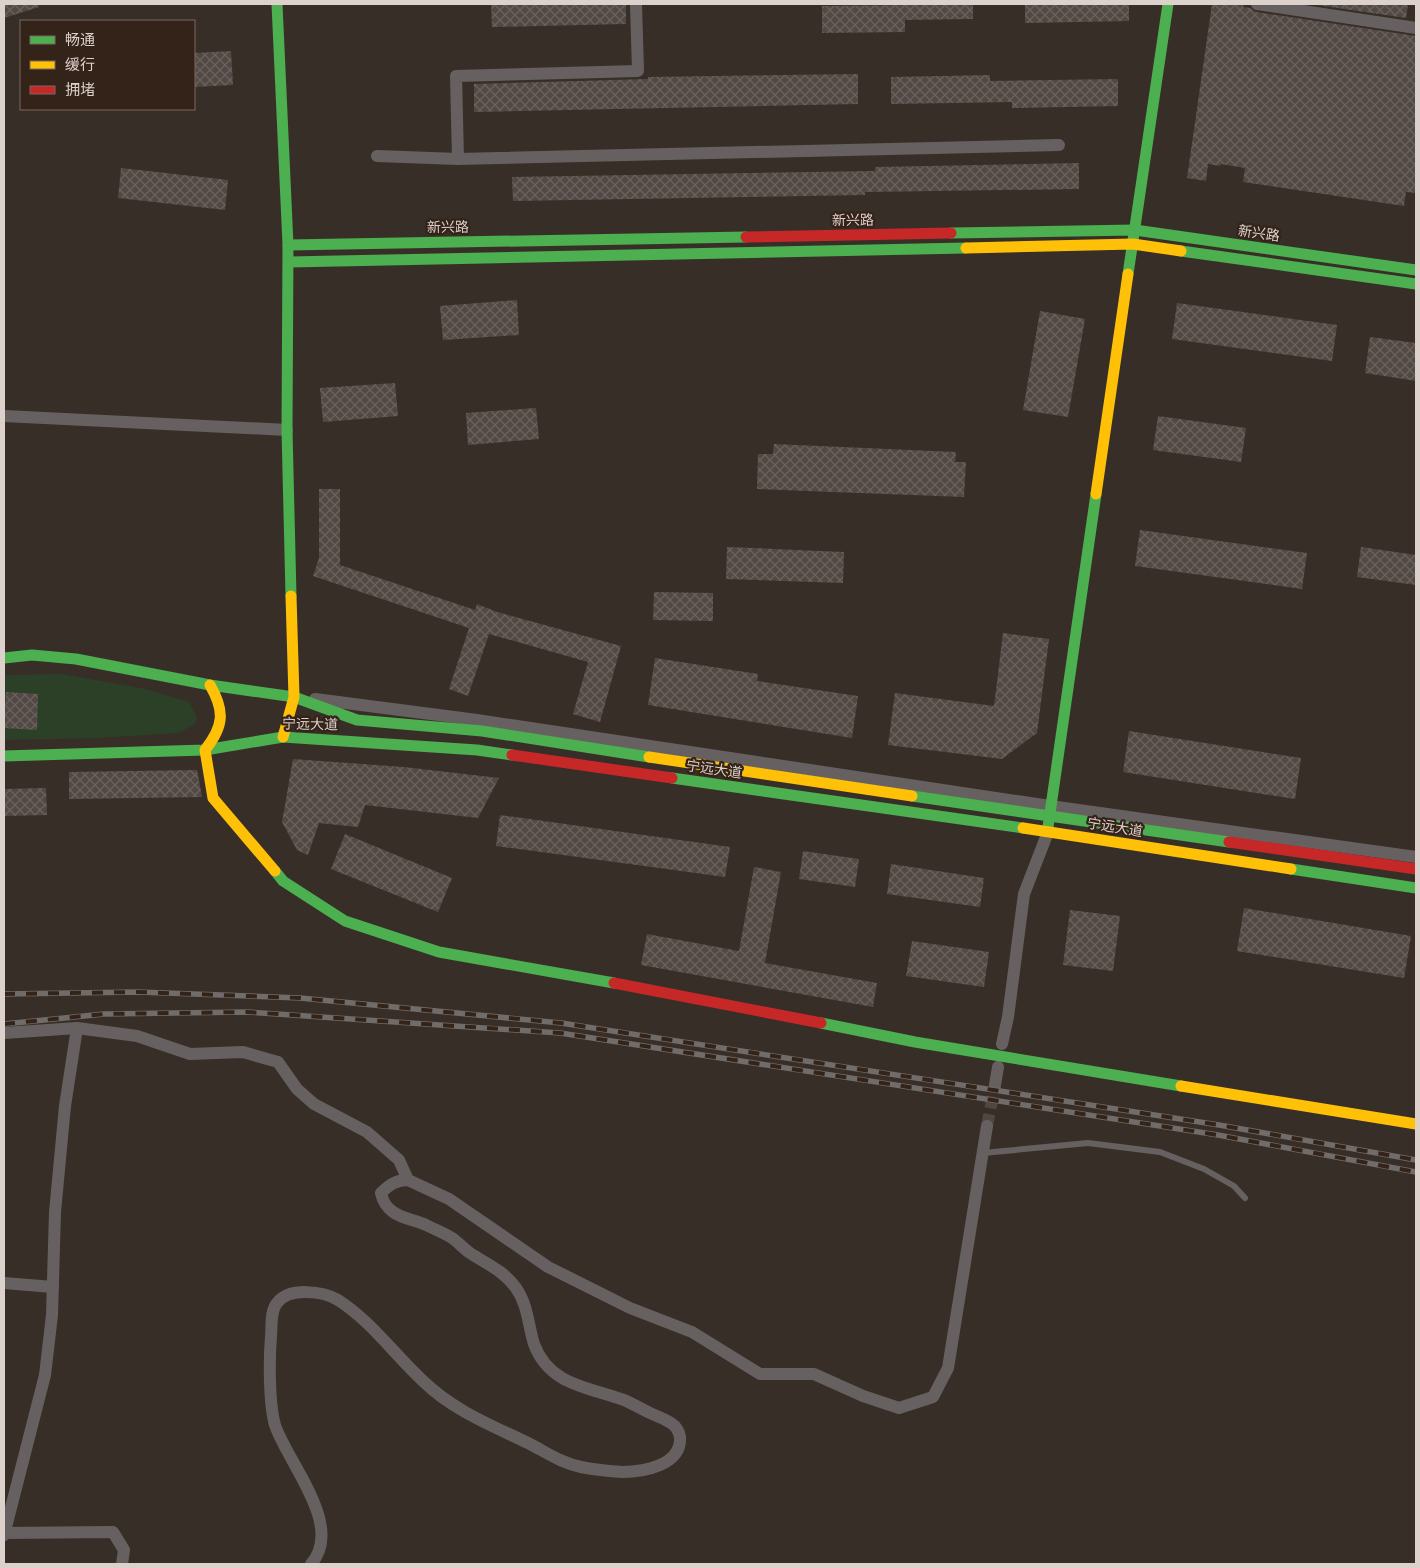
<svg xmlns="http://www.w3.org/2000/svg" width="1420" height="1568" viewBox="0 0 1420 1568" font-family="Arial,'Noto Sans SC',sans-serif">
	<defs>
		<pattern id="building-cross-hatch" width="8" height="8" patternUnits="userSpaceOnUse" patternTransform="scale(1.25)"><rect width="8" height="8" fill="#524944"/><path d="M0 0l8 8M0 8l8-8" fill="none" stroke="#6a625e"/></pattern>
	</defs>
	<rect width="100%" height="100%" fill="#382e28"/>
	<polygon fill="#2b4027" points="62,674 146,689 189,702 197,717 194,725 177,733 97,738 4,740 4,675"/>
	<g fill="url(#building-cross-hatch)">
		<polygon points="4,4 38,4 39,7 4,18"/>
		<polygon points="491,4 626,4 626,24 492,27"/>
		<polygon points="905,4 973,4 973,19 905,20 905,32 822,33 822,6 905,5"/>
		<polygon points="1025,4 1129,4 1129,21 1025,23"/>
		<polygon points="1212,4 1244,5 1243,7 1250,8 1256,12 1416,36 1416,193 1406,192 1404,206 1243,182 1245,168 1221,164 1220,166 1208,164 1206,181 1187,178"/>
		<polygon points="1310,4 1408,4 1406,18"/>
		<polygon points="231,51 233,85 194,87 194,53"/>
		<polygon points="858,74 858,104 474,112 474,84 648,79 648,77"/>
		<polygon points="990,75 990,81 1118,79 1118,106 1012,108 1012,102 891,104 891,77"/>
		<polygon points="1079,163 1079,189 865,192 865,195 513,201 512,177 875,171 875,167"/>
		<polygon points="121,168 228,180 225,210 118,198"/>
		<polygon points="517,300 519,335 443,340 440,306"/>
		<polygon points="1177,303 1337,325 1332,361 1172,339"/>
		<polygon points="1040,311 1085,319 1068,417 1023,410"/>
		<polygon points="1370,337 1416,343 1416,381 1365,373"/>
		<polygon points="395,383 398,416 323,422 320,388"/>
		<polygon points="536,408 539,439 468,445 466,413"/>
		<polygon points="1158,416 1246,428 1241,462 1153,450"/>
		<polygon points="774,444 956,452 955,462 966,462 964,497 757,489 758,454 773,454"/>
		<polygon points="319,489 340,489 340,565 475,610 477,604 497,612 621,646 600,722 573,714 588,662 489,634 468,696 449,689 469,628 313,576 319,558"/>
		<polygon points="1140,530 1307,553 1302,589 1135,566"/>
		<polygon points="727,547 844,552 843,583 726,579"/>
		<polygon points="1361,547 1416,555 1416,585 1357,577"/>
		<polygon points="654,592 713,593 713,621 653,620"/>
		<polygon points="1003,633 1049,639 1037,733 1002,759 888,745 895,693 994,706"/>
		<polygon points="655,658 758,674 757,681 858,696 852,738 648,705"/>
		<polygon points="6,692 38,694 37,730 4,728"/>
		<polygon points="1129,731 1301,758 1295,799 1123,772"/>
		<polygon points="293,759 404,767 499,778 478,818 365,805 358,827 319,823 308,855 297,850 282,822"/>
		<polygon points="197,770 202,797 69,799 69,772"/>
		<polygon points="46,788 47,815 4,816 4,789"/>
		<polygon points="500,815 730,847 725,877 496,846"/>
		<polygon points="345,834 452,878 438,912 331,869"/>
		<polygon points="803,851 859,859 855,887 799,879"/>
		<polygon points="891,864 984,878 980,907 887,894"/>
		<polygon points="754,867 781,872 765,963 877,983 873,1007 641,965 647,934 739,951"/>
		<polygon points="1244,908 1411,936 1404,978 1237,951"/>
		<polygon points="1070,910 1120,916 1113,971 1063,965"/>
		<polygon points="912,941 989,952 984,987 906,976"/>
	</g>
	<g fill="none" stroke-linecap="round" stroke-linejoin="round">
		<polyline stroke="#514640" stroke-width="12" stroke-dasharray="12 6" stroke-linecap="butt" points="987,1126 995,1085"/>
		<polyline stroke="#666160" stroke-width="6" points="983,1153 1088,1143 1160,1152 1204,1169 1234,1186 1245,1198"/>
		<g stroke="#666160" stroke-width="12">
			<polyline points="1257,4 1416,28"/>
			<polyline points="377,156 458,159 1059,145"/>
			<polyline points="458,159 456,76 638,71 636,4"/>
			<polyline points="4,416 287,430"/>
			<polyline points="315,699 477,720 1050,806 1416,857"/>
			<polyline points="4,1033 77,1028 137,1036 190,1054 243,1052 278,1062 297,1089 314,1104 367,1132 399,1160 408,1180"/>
			<polyline points="1002,1044 1008,1017 1024,894 1048,832"/>
			<polyline points="995,1085 998,1067"/>
			<polyline points="4,1283 53,1287"/>
			<polyline points="4,1533 113,1532 124,1550 122,1564"/>
			<polyline points="4,1535 45,1375 52,1315 55,1212 65,1106 77,1028"/>
			<path d="M311 1564C345 1526 287 1462 275 1425 269 1404 269 1359 271 1337 272 1327 270 1311 277 1303 289 1287 323 1291 338 1300 371 1321 394 1354 423 1381 454 1411 491 1425 528 1443 546 1452 561 1463 581 1467 595 1470 608 1471 622 1472 644 1472 682 1465 680 1437 679 1431 677 1427 671 1423 665 1419 657 1416 650 1413 642 1409 633 1404 624 1400 588 1387 549 1385 534 1344 528 1325 528 1305 516 1288 504 1271 487 1264 470 1253 464 1249 458 1242 452 1238 444 1233 434 1229 426 1225 415 1220 403 1219 393 1212 386 1207 383 1202 381 1193 389 1185 396 1180 408 1180L449 1199 548 1267 630 1308 692 1332 760 1374H814L863 1396 899 1408 933 1397 948 1368 987 1126"/>
		</g>
		<g stroke="#4caf50" stroke-width="11">
			<polyline points="277,4 288,245 287,430 291,596"/>
			<polyline points="951,233 1135,230 1416,270"/>
			<polyline points="288,245 746,237"/>
			<polyline points="1181,251 1416,284"/>
			<polyline points="289,262 966,248"/>
			<polyline points="1128,274 1168,4"/>
			<polyline points="4,658 32,655 76,659 210,685 294,697 357,720 482,731 649,757"/>
			<polyline points="4,756 205,750 283,737 477,750 512,755"/>
			<polyline points="672,778 1023,828"/>
			<polyline points="912,796 1229,842"/>
			<polyline points="1048,827 1096,494"/>
			<polyline points="1291,869 1416,888"/>
			<polyline points="275,871 283,881 345,921 439,952 614,983"/>
			<polyline points="821,1023 915,1042 1181,1086"/>
		</g>
		<g stroke="#ffc107" stroke-width="11">
			<polyline points="966,248 1133,244 1181,251"/>
			<polyline points="1096,494 1128,274"/>
			<path d="M210 685C225 711 224 726 205 750L213 798 275 871"/>
			<polyline points="283,737 294,697 291,596"/>
			<polyline points="649,757 912,796"/>
			<polyline points="1023,828 1291,869"/>
			<polyline points="1181,1086 1416,1124"/>
		</g>
		<g stroke="#c62828" stroke-width="11">
			<polyline points="746,237 951,233"/>
			<polyline points="512,755 672,778"/>
			<polyline points="1229,842 1416,869"/>
			<polyline points="614,983 821,1023"/>
		</g>
		<g stroke="#716b69" stroke-width="5.5">
			<g id="rail">
				<polyline points="4,994 138,992 300,998 561,1023 1219,1125 1416,1160"/>
				<polyline points="4,1024 104,1014 247,1012 560,1033 1218,1135 1416,1172"/>
			</g>
		</g>
		<use href="#rail" stroke="#342319" stroke-width="4" stroke-dasharray="11" stroke-linecap="butt"/>
	</g>
	<g text-anchor="middle" dominant-baseline="central" stroke-width="4.5" stroke-linejoin="round" paint-order="stroke">
		<g font-size="14" fill="#ddd1cb" stroke="#342319">
			<text transform="translate(853 220) rotate(-1)">新兴路</text>
			<text transform="translate(448 227) rotate(-1)">新兴路</text>
			<text transform="translate(1259 233) rotate(8)">新兴路</text>
			<text transform="translate(310 724) rotate(1)">宁远大道</text>
			<text transform="translate(714 769) rotate(8)">宁远大道</text>
			<text transform="translate(1115 827) rotate(9)">宁远大道</text>
		</g>
	</g>
	<rect width="1420" height="1568" fill="none" stroke="#ddd1cb" stroke-width="10"/>
	<rect x="20" y="20" width="175" height="90" fill="#342319" stroke="#786960"/>
	<rect x="30" y="36" width="25" height="8" fill="#4caf50" stroke="#786960"/>
	<text x="65" y="45" font-size="15" fill="#ddd1cb">畅通</text>
	<rect x="30" y="61" width="25" height="8" fill="#ffc107" stroke="#786960"/>
	<text x="65" y="70" font-size="15" fill="#ddd1cb">缓行</text>
	<rect x="30" y="86" width="25" height="8" fill="#c62828" stroke="#786960"/>
	<text x="65" y="95" font-size="15" fill="#ddd1cb">拥堵</text>
</svg>
